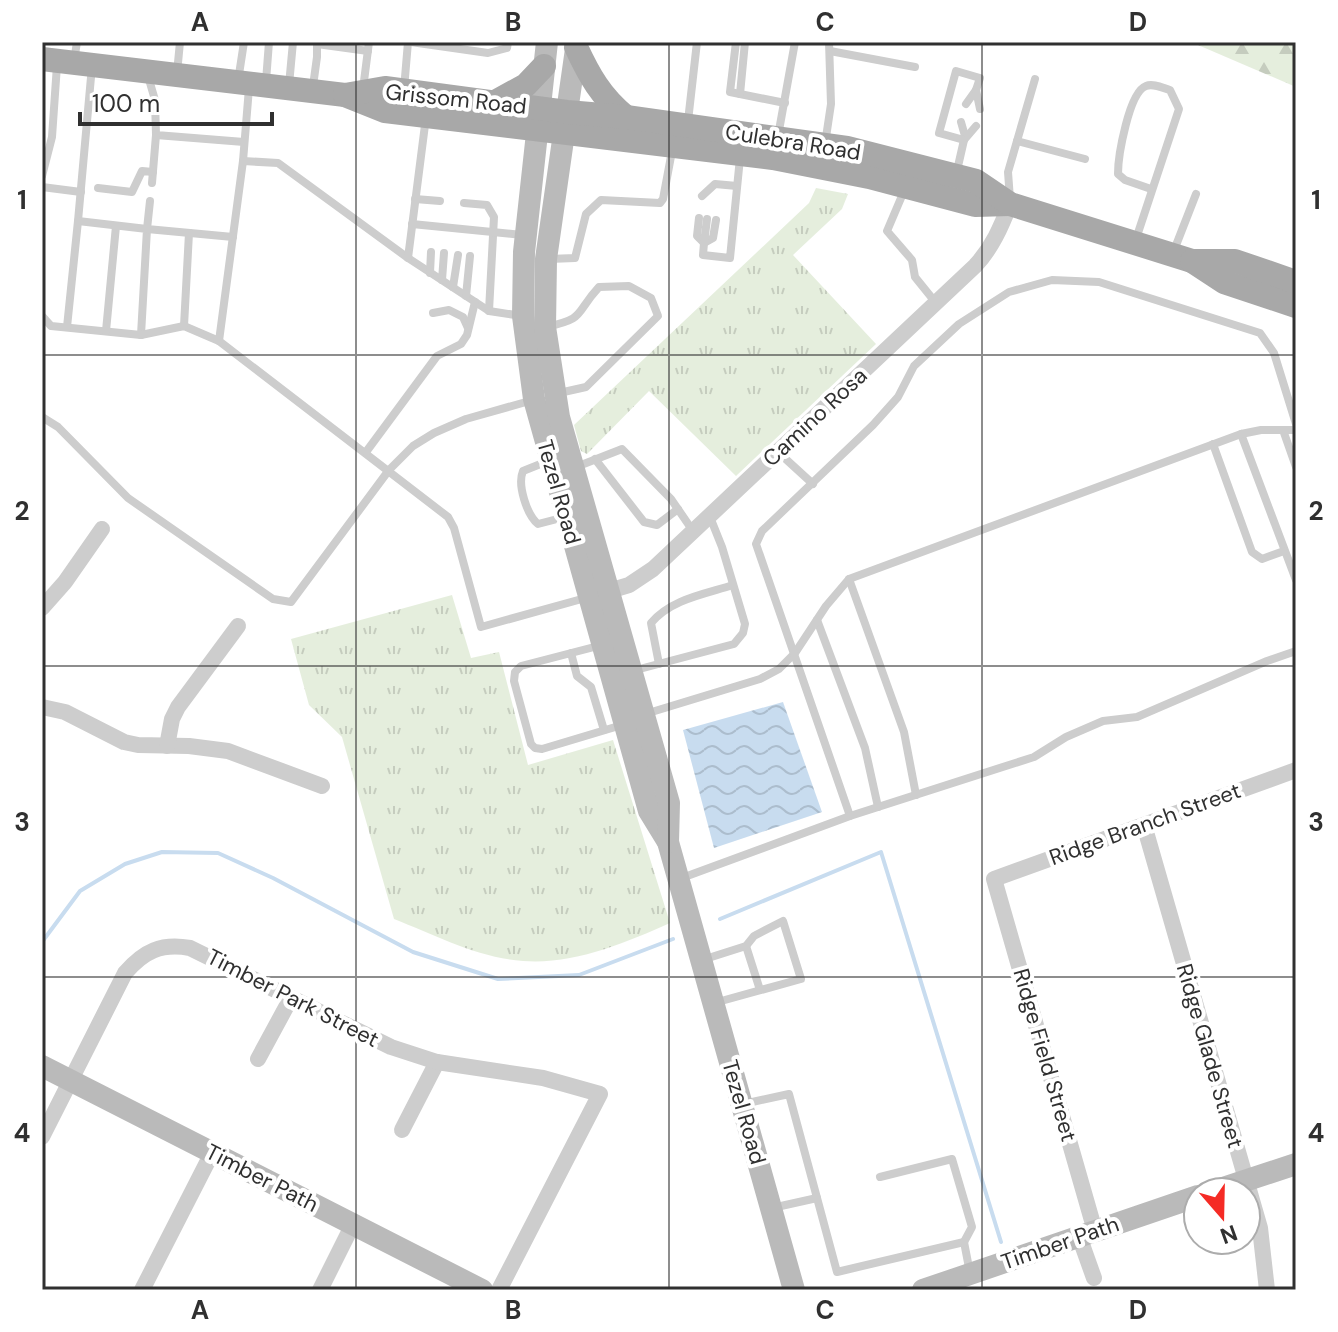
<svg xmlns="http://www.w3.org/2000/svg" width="1338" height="1332" viewBox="0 0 1338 1332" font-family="'DM Sans',sans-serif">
	<defs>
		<pattern id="grass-tufts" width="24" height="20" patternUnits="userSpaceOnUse" patternTransform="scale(2)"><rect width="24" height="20" fill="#e5eedd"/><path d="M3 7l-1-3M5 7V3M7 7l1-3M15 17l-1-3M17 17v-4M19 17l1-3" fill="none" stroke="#c5ccbe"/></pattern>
		<pattern id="forest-firs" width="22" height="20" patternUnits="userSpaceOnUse" patternTransform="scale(2)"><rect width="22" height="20" fill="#e5eedd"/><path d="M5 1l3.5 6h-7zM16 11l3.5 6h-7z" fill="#c5ccbe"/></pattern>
		<pattern id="water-waves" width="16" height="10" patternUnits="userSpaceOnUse" patternTransform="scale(2)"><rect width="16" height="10" fill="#c8dcef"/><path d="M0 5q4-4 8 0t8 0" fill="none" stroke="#acbdcd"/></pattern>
	</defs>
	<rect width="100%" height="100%" fill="#fff"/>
	<g fill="url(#grass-tufts)">
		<polygon points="816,188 848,194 842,209 793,255 876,344 736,476 649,391 587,454 581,451 574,425 809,203"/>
		<path d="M452 595 471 658 499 652 528 765 613 740 670 923C625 943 573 965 523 961 478 958 435 935 394 919L342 737 309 705 291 639Z"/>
	</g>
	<polygon fill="url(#forest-firs)" points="1191,42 1296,42 1296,87"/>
	<polygon fill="url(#water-waves)" points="783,702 822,812 714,848 683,730"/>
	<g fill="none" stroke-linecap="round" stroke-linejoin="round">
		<g stroke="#c8dcef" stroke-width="4">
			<polyline points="720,919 881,852 1001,1242"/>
			<polyline points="42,942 80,891 125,864 162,852 218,853 273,878 413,952 498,979 579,975 673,939"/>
		</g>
		<g stroke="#cdcdcd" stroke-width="8">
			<polyline points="411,42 488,53 507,48 508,42"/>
			<polyline points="736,42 730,92 785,103"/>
			<polyline points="317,44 368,51"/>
			<polyline points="830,51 915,67"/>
			<polyline points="74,61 77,42"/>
			<polyline points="92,66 78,221 147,229 141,335"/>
			<polyline points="177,73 180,42"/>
			<polyline points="148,76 155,100 156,135 244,142"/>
			<polyline points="238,81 244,42"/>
			<polyline points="266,81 269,42"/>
			<polyline points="289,85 293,42"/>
			<polyline points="313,86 317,57 317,42"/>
			<polyline points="249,88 243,161 219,341 448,517 454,528 481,627 589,597"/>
			<polyline points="363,89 369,42"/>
			<polyline points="404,89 408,42"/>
			<polyline points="740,94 745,42"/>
			<polyline points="966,104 976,90"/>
			<polyline points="688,121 697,42"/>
			<polyline points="961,122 965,136"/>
			<polyline points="778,136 795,42"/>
			<polyline points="964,140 976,126"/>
			<polyline points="1017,141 1085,159"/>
			<polyline points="825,144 831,104 829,42"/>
			<polyline points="243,161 278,163 408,258 489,311 522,316"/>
			<polyline points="956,175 964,140 939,133 956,71 980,78 976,90 980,109"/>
			<polyline points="42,176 52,137 57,65"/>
			<polyline points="152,183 156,135"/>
			<polyline points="42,187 81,192"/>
			<polyline points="98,188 132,192 142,171 153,172"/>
			<polyline points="904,191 887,231 912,260 915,277 936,303"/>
			<polyline points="702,196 715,184 737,186"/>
			<polyline points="415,199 440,201"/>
			<polyline points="1010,199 1008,172 1035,79"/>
			<polyline points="150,201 147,229 233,237"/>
			<polyline points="464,203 487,205 494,217 489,311"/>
			<polyline points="699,218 697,236 704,243"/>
			<polyline points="716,220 713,238 704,243 703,255 730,258 740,158"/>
			<polyline points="412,224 522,235"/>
			<path d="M1135 242 1179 109 1170 90C1163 88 1153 83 1146 86 1129 92 1118 156 1118 174L1125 180 1151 189"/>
			<polyline points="704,243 707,219"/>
			<polyline points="1173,253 1196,194"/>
			<polyline points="408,258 426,117"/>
			<polyline points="549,259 575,258 586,214 601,200 660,203 663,199 672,151"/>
			<polyline points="430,273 431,252"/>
			<polyline points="442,280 444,253"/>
			<polyline points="453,287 458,255"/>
			<polyline points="466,296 470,256"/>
			<polyline points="433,313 449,310 463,317 468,328"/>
			<polyline points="42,316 51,326 141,335 184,326 219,341"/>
			<polyline points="184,326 189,233"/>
			<polyline points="67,327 78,221"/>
			<path d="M546 327C587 318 574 314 599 287L629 286 651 298 658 316 586 387 559 393"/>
			<polyline points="106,331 116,226"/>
			<polyline points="42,417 58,427 128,498 273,599 291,602 389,470 413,446 434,433 466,419 533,400"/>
			<polyline points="1283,430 1296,467"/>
			<polyline points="1241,434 1296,580"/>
			<polyline points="1213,444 1252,552 1262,559 1284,551"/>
			<polyline points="366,452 437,356 461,344 467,335 475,302"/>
			<polyline points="778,452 813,484"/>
			<polyline points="595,459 644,522 657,525 678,509"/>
			<path d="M548 461 523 471C517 485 527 515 538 524L565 517"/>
			<polyline points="576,467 622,449 671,499 693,531"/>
			<polyline points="849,579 904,732 916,795"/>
			<polyline points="817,620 865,748 878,807"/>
			<polyline points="602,645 521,666 515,672 514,681 531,744 535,748 542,749 622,725"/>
			<polyline points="571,653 577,676 591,687 604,730"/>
			<path d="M659 664 651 623C671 599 705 594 733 585"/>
			<polyline points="632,671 734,644 743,633 745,624 722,547 710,517"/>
			<polyline points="645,714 760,679 779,669 795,653 826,606 849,579 1241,434 1261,430 1296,430"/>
			<polyline points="850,816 756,544 762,531 873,425 898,397 914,366 959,324 1009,292 1052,280 1099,282 1260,333 1274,353 1296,424"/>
			<polyline points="679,879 850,816 1034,757 1066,737 1103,721 1137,717 1267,661 1296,651"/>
			<polyline points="746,946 760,990"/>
			<polyline points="702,960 746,946 754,936 783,921 801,979 714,1003"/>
			<polyline points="743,1104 789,1094 837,1272 964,1242 970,1273"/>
			<polyline points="880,1177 952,1159 972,1227 964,1242"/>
			<polyline points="772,1208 817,1198"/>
		</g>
		<g stroke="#cdcdcd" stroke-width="16">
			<path d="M599 594 629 585 653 569 975 266C992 248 1001 227 1010 204"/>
			<polyline points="42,608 65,582 102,529"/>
			<polyline points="42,707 65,712 124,742 138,745 189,746 228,751 322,786"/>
			<polyline points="167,746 172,719 178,707 238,626"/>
			<polyline points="1144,825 1260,1228 1267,1290"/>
			<polyline points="258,1059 291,998"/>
			<polyline points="402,1130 437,1062"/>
			<path d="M42 1137 125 973C144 951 161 943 190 948L391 1047 437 1062 543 1078 600 1094 499 1290"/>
			<polyline points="1095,1231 994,879 1296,770"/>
			<polyline points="1079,1236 1094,1278"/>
			<polyline points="142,1290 212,1153"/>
			<polyline points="320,1290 353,1224"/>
		</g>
		<g stroke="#bababa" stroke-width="22">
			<polyline points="547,42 524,252 523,316 534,399 649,811 668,842 794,1290"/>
			<polyline points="577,42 546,259 545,327 559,417 669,803 668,842"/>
			<polyline points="42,1066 482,1290"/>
			<polyline points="1211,1192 1296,1164"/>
			<polyline points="923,1290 1198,1196"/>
		</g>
		<g stroke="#a8a8a8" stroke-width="24">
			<path d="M576 47C589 75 601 97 626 117"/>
			<polyline points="42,59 345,95 385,111 773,158 869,177 975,205 1010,204"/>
			<polyline points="345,95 385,88 567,112 626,117 847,148 976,181 1010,204 1192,261 1224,282 1296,306"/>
			<polyline points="495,102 526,85 544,66"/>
			<polyline points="1192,261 1235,261 1296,282"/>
		</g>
	</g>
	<path fill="none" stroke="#303030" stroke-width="2" stroke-opacity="0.55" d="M356 42V1290M669 42V1290M982 42V1290M42 355H1296M42 666H1296M42 977H1296"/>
	<g text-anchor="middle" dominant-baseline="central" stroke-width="8" stroke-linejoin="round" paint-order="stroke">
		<g font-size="22" fill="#303030" stroke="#fff">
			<text transform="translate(456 99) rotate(6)">Grissom Road</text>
			<text transform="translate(793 142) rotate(9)">Culebra Road</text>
			<text transform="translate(815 417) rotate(-43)">Camino Rosa</text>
			<text transform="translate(559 492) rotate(74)">Tezel Road</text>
			<text transform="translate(1145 824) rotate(-20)">Ridge Branch Street</text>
			<text transform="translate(293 998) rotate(27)">Timber Park Street</text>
			<text transform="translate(1045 1055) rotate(74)">Ridge Field Street</text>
			<text transform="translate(1210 1056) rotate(74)">Ridge Glade Street</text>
			<text transform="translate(744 1112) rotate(74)">Tezel Road</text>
			<text transform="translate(262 1178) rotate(27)">Timber Path</text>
			<text transform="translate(1060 1243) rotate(-19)">Timber Path</text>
		</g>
	</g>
	<rect width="1338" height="1332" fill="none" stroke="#ffffff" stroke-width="88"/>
	<g transform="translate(1222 1216) rotate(160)"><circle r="38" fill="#ffffff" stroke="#acacac" stroke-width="2"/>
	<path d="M0-6L14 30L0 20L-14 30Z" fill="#f52b25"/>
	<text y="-12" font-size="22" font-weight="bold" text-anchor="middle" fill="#303030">N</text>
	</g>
	<path d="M80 112v12h192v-12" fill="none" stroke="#303030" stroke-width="4"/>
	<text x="92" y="112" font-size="24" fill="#303030" stroke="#ffffff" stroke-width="6" paint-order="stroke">100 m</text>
	<rect x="44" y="44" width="1250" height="1244" fill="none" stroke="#303030" stroke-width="3"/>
	<g font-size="26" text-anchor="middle" font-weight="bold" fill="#303030">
		<text x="200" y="31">A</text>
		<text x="513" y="31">B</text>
		<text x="825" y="31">C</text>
		<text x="1138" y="31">D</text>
		<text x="22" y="209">1</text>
		<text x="1316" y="209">1</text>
		<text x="22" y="520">2</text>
		<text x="1316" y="520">2</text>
		<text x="22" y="831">3</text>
		<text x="1316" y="831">3</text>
		<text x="22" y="1142">4</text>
		<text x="1316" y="1142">4</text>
		<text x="200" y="1319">A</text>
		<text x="513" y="1319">B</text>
		<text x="825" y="1319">C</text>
		<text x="1138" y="1319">D</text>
	</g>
</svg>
